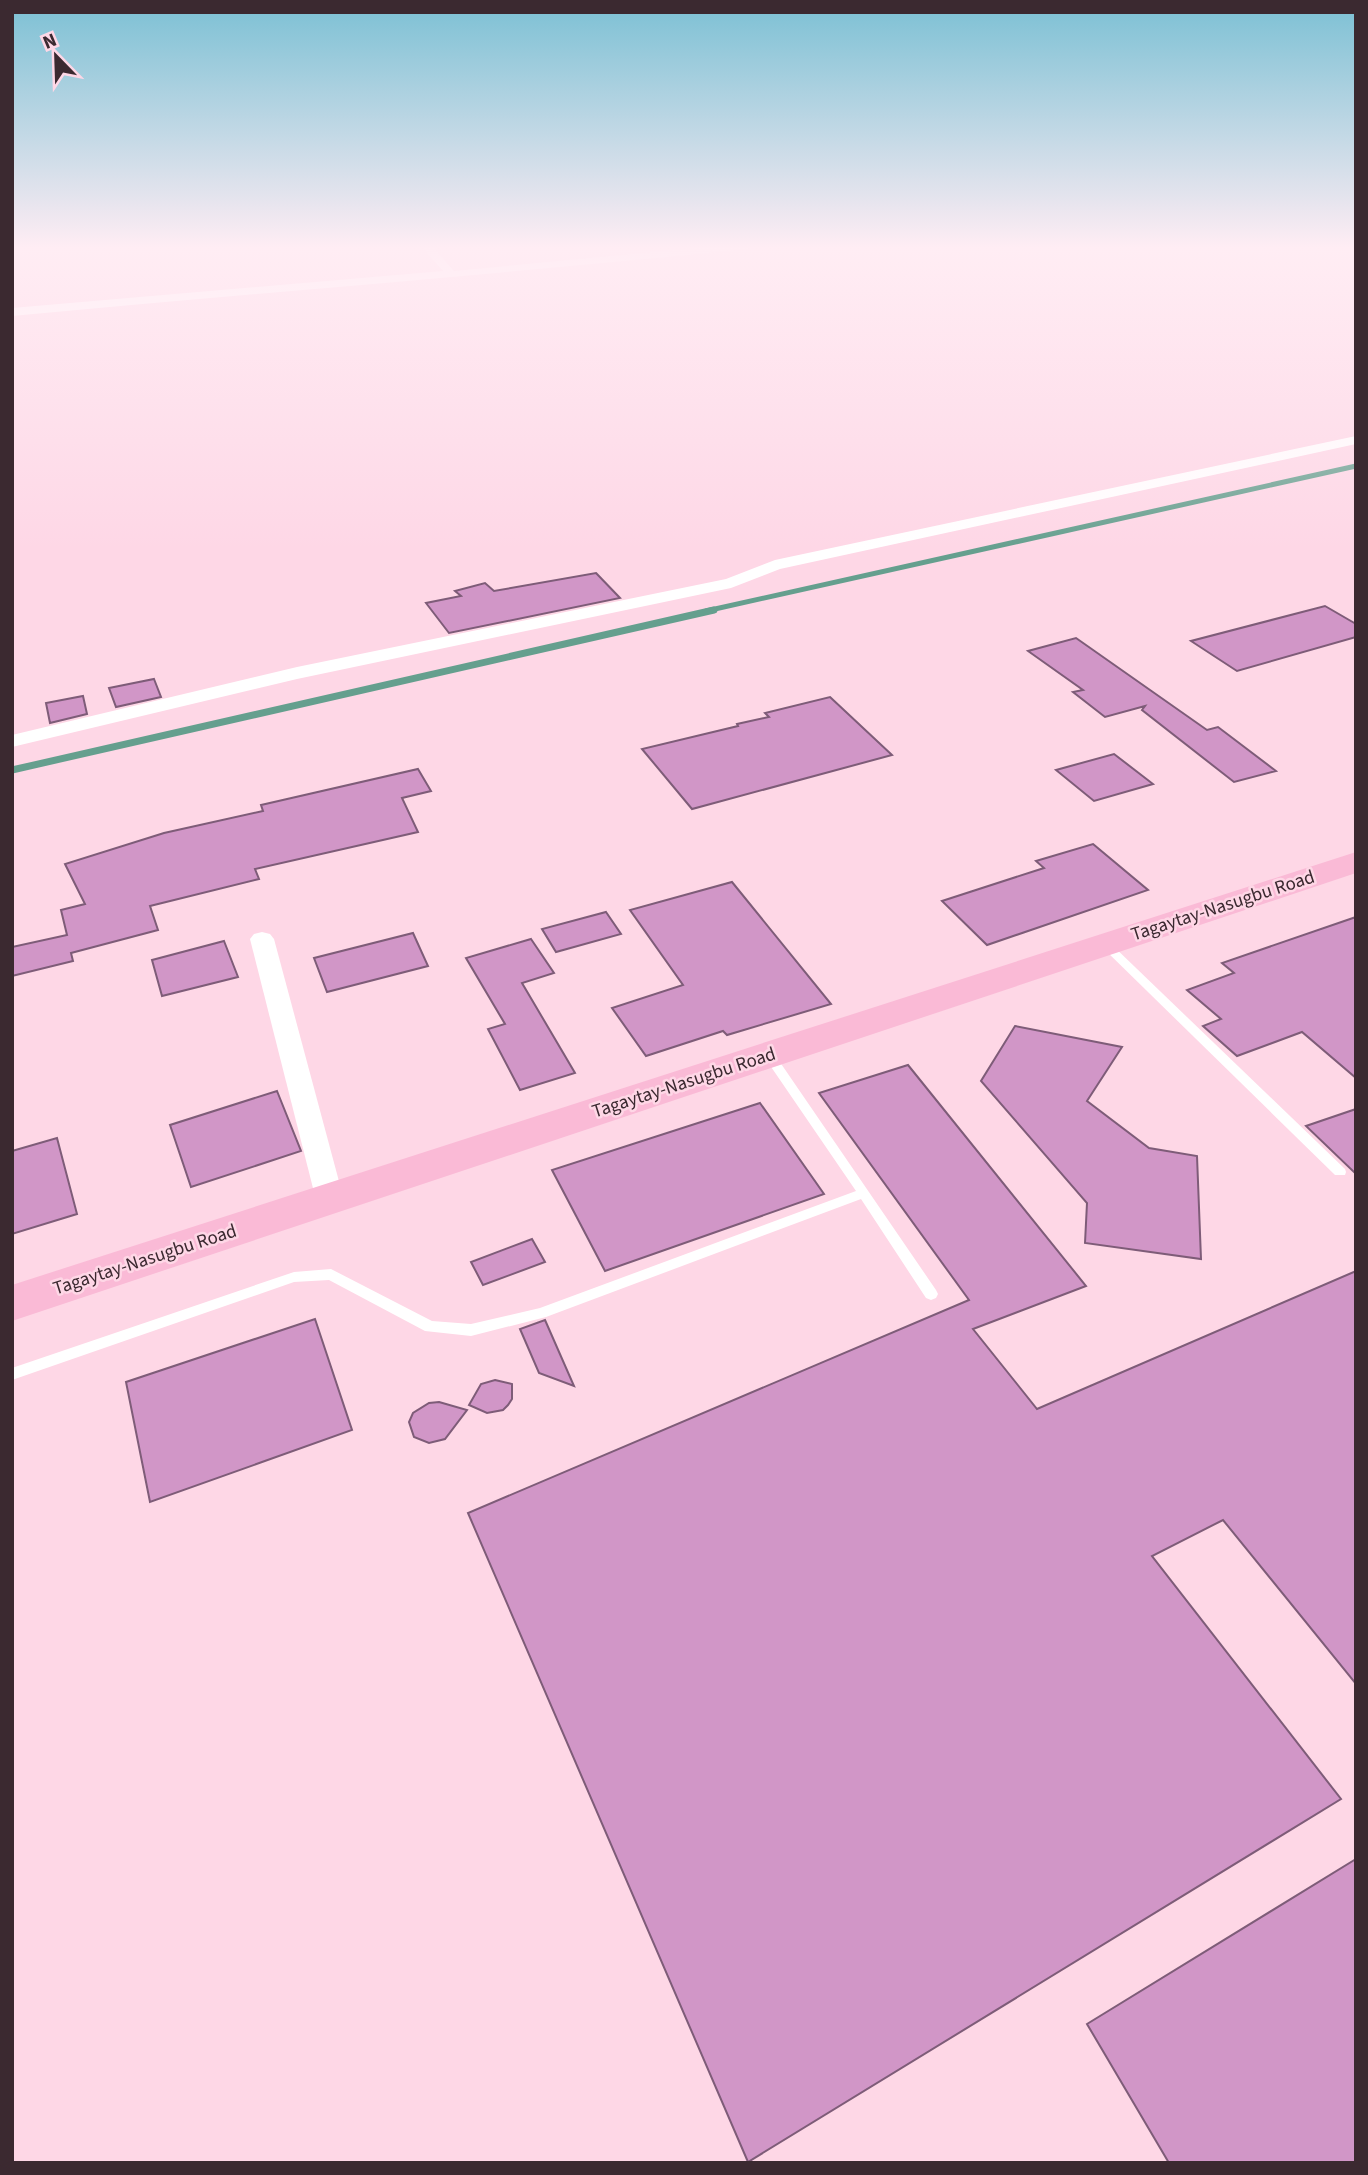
<svg xmlns="http://www.w3.org/2000/svg" width="1368" height="2175" viewBox="0 0 1368 2175" font-family="'Source Sans 3',sans-serif">
	<rect width="100%" height="100%" fill="#fed7e6"/>
	<g fill="none" stroke-linecap="round" stroke-linejoin="round">
		<polyline stroke="#659f8e" stroke-width="5" points="706,611 1356,466"/>
		<polyline stroke="#659f8e" stroke-width="7" points="12,770 714,610"/>
	</g>
	<g fill="#d196c7" stroke="#7e5c78" stroke-width="2">
		<polygon points="596,573 620,598 449,633 426,603 461,596 455,591 485,583 494,591"/>
		<polygon points="1325,606 1356,624 1356,637 1237,671 1191,641"/>
		<polygon points="1076,638 1207,730 1218,727 1276,771 1234,782 1142,710 1145,706 1105,717 1073,692 1083,690 1028,651"/>
		<polygon points="154,679 161,697 116,707 109,688"/>
		<polygon points="83,696 87,714 50,723 46,703"/>
		<polygon points="830,697 892,755 692,809 642,749 738,726 737,724 769,717 765,713"/>
		<polygon points="1114,754 1153,784 1094,801 1056,770"/>
		<polygon points="418,769 431,791 402,798 418,832 255,869 259,879 150,906 158,930 71,953 73,961 12,976 12,947 67,935 61,910 85,904 65,864 164,833 263,811 261,805"/>
		<polygon points="1093,844 1148,890 987,945 942,901 1044,868 1036,861"/>
		<polygon points="732,882 831,1004 727,1035 723,1031 646,1056 612,1008 683,985 630,910"/>
		<polygon points="606,912 621,934 556,952 542,929"/>
		<polygon points="1356,917 1356,1078 1302,1032 1237,1056 1203,1026 1221,1019 1187,990 1234,973 1222,963"/>
		<polygon points="413,933 428,966 327,992 314,958"/>
		<polygon points="531,939 554,973 522,983 575,1073 520,1090 488,1029 505,1024 466,958"/>
		<polygon points="224,941 238,977 162,996 152,960"/>
		<polygon points="1015,1026 1122,1047 1087,1101 1149,1148 1197,1156 1201,1259 1085,1243 1087,1203 981,1081"/>
		<polygon points="908,1065 1086,1286 973,1329 1037,1409 1356,1271 1356,1684 1223,1520 1152,1556 1341,1799 748,2162 468,1513 969,1300 819,1093"/>
		<polygon points="277,1091 301,1151 191,1187 170,1125"/>
		<polygon points="760,1103 824,1194 605,1271 552,1170"/>
		<polygon points="1356,1109 1356,1174 1306,1126"/>
		<polygon points="57,1138 77,1214 12,1234 12,1151"/>
		<polygon points="532,1239 545,1262 483,1285 471,1262"/>
		<polygon points="315,1319 352,1430 150,1502 126,1382"/>
		<polygon points="545,1320 574,1386 539,1373 520,1329"/>
		<polygon points="495,1380 512,1384 512,1399 508,1405 503,1410 487,1413 469,1405 481,1384"/>
		<polygon points="439,1402 467,1410 445,1439 429,1443 414,1437 409,1422 413,1413 429,1403"/>
		<polygon points="1356,1859 1356,2163 1169,2163 1087,2024"/>
	</g>
	<g fill="none" stroke-linecap="round" stroke-linejoin="round">
		<g fill="#fff" fill-rule="evenodd">
			<polygon points="1105,941 1109,942 1345,1169 1346,1172 1345,1175 1335,1175 1101,946 1099,944"/>
			<polygon points="769,1051 773,1052 936,1290 938,1294 936,1298 931,1300 926,1298 861,1199 546,1317 471,1336 425,1331 329,1280 294,1282 12,1380 12,1368 294,1272 331,1269 432,1321 471,1324 540,1308 856,1191 765,1058 763,1055"/>
		</g>
		<g fill="#fff" fill-rule="evenodd">
			<path d="M421 246H432L454 271 717 246H752L747 249C502 274 257 293 12 316V308L443 271Z"/>
			<polygon points="1356,436 1356,444 780,569 731,588 297,679 12,747 12,735 297,667 726,579 775,560"/>
			<polygon points="262,932 270,934 274,939 344,1200 340,1208 330,1211 320,1208 316,1200 250,939 254,934"/>
		</g>
		<polygon fill="#fabad6" fill-rule="evenodd" points="1356,852 1356,873 12,1321 12,1285"/>
	</g>
	<linearGradient id="sky" x2="0" y2="1"><stop stop-color="#7bc0d4"/><stop offset="0.45" stop-color="#ffedf4"/><stop offset="1" stop-color="#ffedf4" stop-opacity="0"/></linearGradient>
	<rect width="1368" height="550" fill="url(#sky)"/>
	<g text-anchor="middle" dominant-baseline="central" stroke-width="5" stroke-linejoin="round" paint-order="stroke">
		<g font-size="19" fill="#3b2930" stroke="#fed7e6">
			<text transform="translate(1223 906) rotate(-18)">Tagaytay-Nasugbu Road</text>
			<text transform="translate(684 1083) rotate(-18)">Tagaytay-Nasugbu Road</text>
			<text transform="translate(145 1260) rotate(-18)">Tagaytay-Nasugbu Road</text>
		</g>
	</g>
	<rect width="1368" height="2175" fill="none" stroke="#3b2930" stroke-width="28"/>
	<g transform="translate(56 56) rotate(337)" stroke="#fed7e6" stroke-width="5" paint-order="stroke">
	<path d="M0-5L12 26L0 18L-12 26Z" fill="#3b2930"/>
	<text y="-10" font-size="19" font-weight="bold" text-anchor="middle" fill="#3b2930">N</text>
	</g>
</svg>
